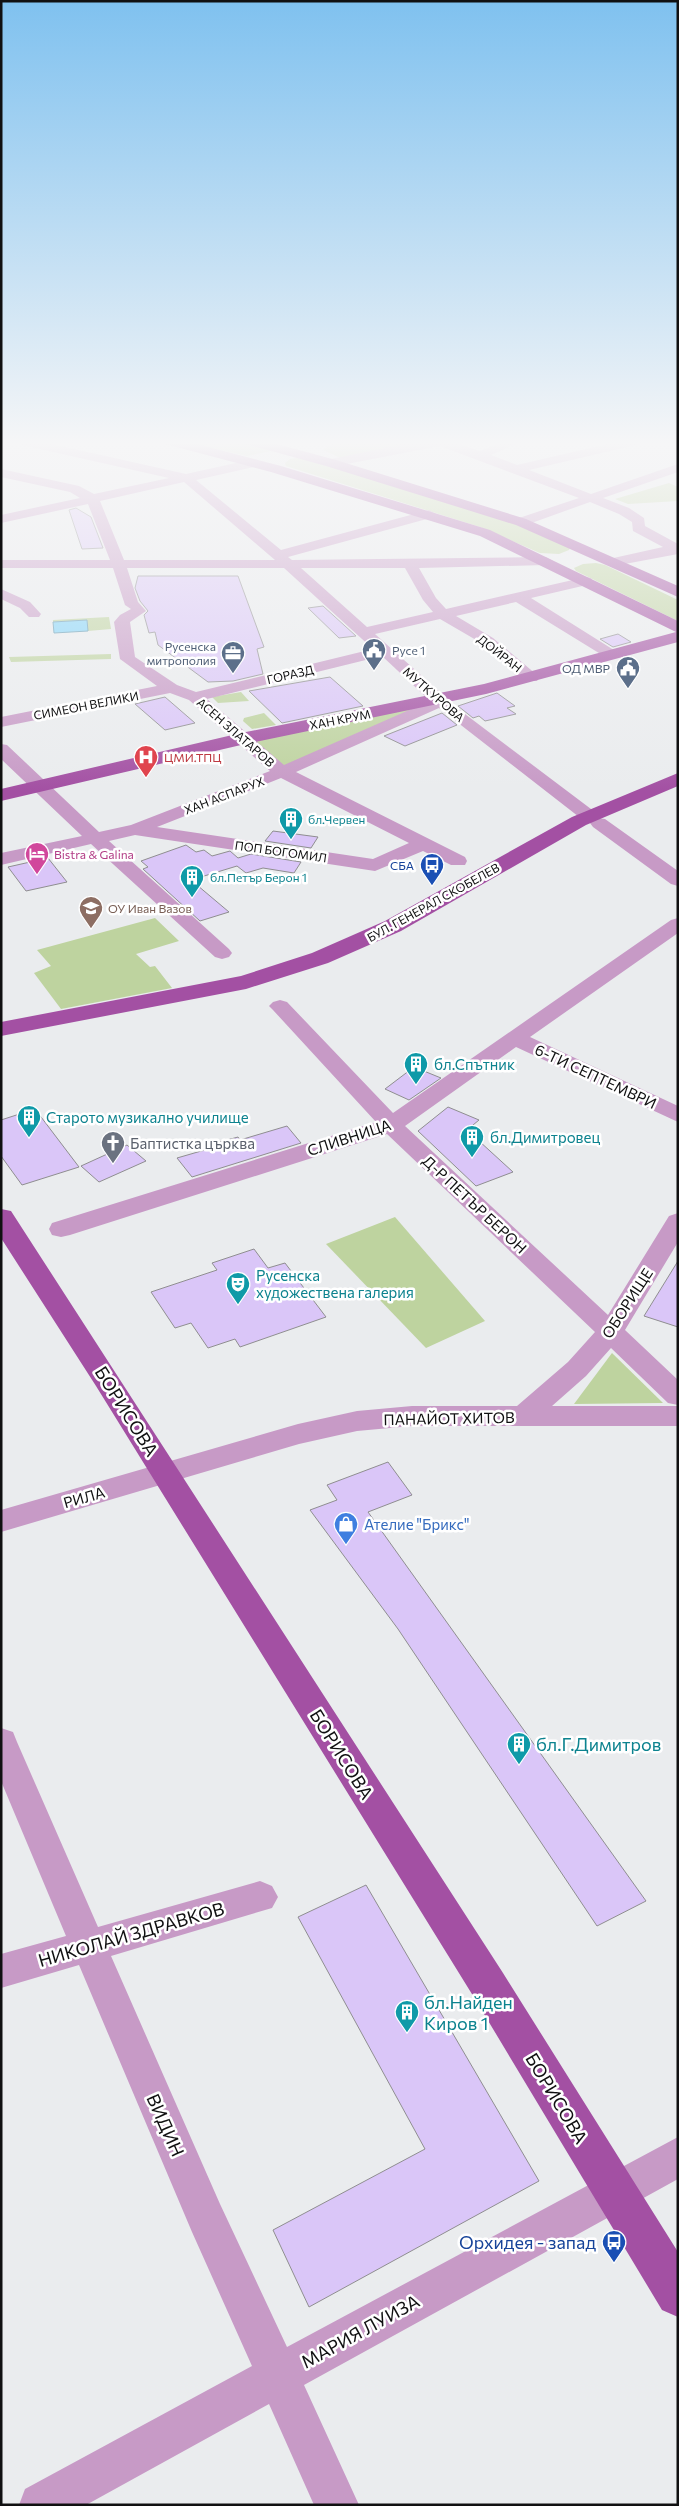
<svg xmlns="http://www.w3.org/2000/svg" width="679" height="2506" viewBox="0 0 679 2506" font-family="Commissioner,sans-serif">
	<rect width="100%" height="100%" fill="#eaecee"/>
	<g fill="#bed39f">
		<polygon points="181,441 244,441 276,450 247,456"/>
		<polygon points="336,441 426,441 343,459 323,450"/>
		<polygon points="303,457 516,523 570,548 569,550 559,554 540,553 480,527 286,466 285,463 290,459"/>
		<polygon points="669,483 678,487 678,501 628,504 615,499"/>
		<polygon points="596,563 605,565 678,600 678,621 576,571 574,568 583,564"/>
		<polygon points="109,617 111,629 88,631 87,620 53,622 53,620"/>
		<polygon points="111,654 111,659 11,662 9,657"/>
		<polygon points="241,692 249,701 218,703 212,697"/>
		<polygon points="438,700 282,772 241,739"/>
		<polygon points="264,713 276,725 252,729 243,721 244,718"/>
		<polygon points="155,918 179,941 136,954 150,967 155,966 172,988 61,1009 34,973 51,966 37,950"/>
		<polygon points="395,1217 485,1321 426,1348 326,1244"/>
		<polygon points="612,1353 663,1403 574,1404"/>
	</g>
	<polygon fill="#82d4f9" stroke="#6099b3" points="87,620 88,631 54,633 53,622"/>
	<g fill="#dac6f8" stroke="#8f8e90">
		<polygon points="76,508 91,517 103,548 82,549 69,510"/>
		<polygon points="138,576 238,576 264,647 257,649 263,674 233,681 208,682 158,645 155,632 149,633 144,615 148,611 140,601 135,588"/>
		<polygon points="323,606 356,636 339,638 308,608"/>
		<polygon points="618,634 631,642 613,647 600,639"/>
		<polygon points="330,677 363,706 282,723 249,691"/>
		<polygon points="497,693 515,706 507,708 516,714 485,721 479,716 473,718 458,706"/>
		<polygon points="165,697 195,723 165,730 135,704"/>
		<polygon points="442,713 457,725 405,746 384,736"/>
		<polygon points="273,831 318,837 311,848 265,841"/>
		<polygon points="186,845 196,852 204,850 212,856 230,851 238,858 251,854 301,862 294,873 263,868 246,873 237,866 191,880 229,912 200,921 143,869 148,867 141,861"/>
		<polygon points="48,858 67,882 26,891 8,867"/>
		<polygon points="414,1067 441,1078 409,1100 385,1089"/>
		<polygon points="448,1107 479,1120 467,1130 513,1172 476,1186 418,1131"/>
		<polygon points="35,1109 79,1167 22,1185 1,1156 1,1120"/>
		<polygon points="287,1126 301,1143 192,1177 177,1158 222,1145 220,1142 238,1137 240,1140"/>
		<polygon points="127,1145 146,1161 99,1182 81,1166"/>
		<polygon points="254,1249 268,1268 285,1263 326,1317 240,1347 235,1339 208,1348 191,1323 175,1328 151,1292 217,1270 212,1263"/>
		<polygon points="678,1261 678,1327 644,1316"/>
		<polygon points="388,1462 412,1495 368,1512 646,1901 597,1926 398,1629 310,1510 337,1500 327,1485"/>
		<polygon points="366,1885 539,2181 309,2307 273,2230 425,2149 298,1917"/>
	</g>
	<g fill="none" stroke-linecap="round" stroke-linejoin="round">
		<g fill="#c79ac6" fill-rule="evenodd">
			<path d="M16 441H38L186 474 254 459 258 460 260 463 258 466 196 480 281 550 429 510 436 514 434 517 288 557 292 560 546 557 553 561 546 565 419 568 436 598 446 609 586 577 591 578 593 581 591 584 531 598 617 652 620 655 617 658H607L516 602 456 616 493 638 537 675 539 678 537 681H525L483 644 440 619 375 634 461 711 595 812 598 816 597 818 605 819 678 871V886L671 884 593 827 590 823 591 821 583 820 439 708 296 772 465 857 467 861 465 865H451L423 851 375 871 135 835 109 841 229 949 232 953 229 957 222 959 215 957 91 844 1 865V853L82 836 1 759V744L7 745 99 832 131 825 270 771 189 700 170 693 1 727V717L157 686 120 659 114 622 120 615 131 609 125 605 113 568H1V560H110L88 504 1 523V515L80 498 70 492 1 477V469L79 486 94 494 169 478 22 445ZM184 482 275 560H124L100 501ZM127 568H284L373 649 196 692 177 685 135 657 130 622 146 611 138 602ZM301 568H405L423 600 433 612 367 627ZM382 656 427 698 425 703 284 765 207 699ZM281 778 409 843 373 859 157 827Z"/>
			<polygon points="419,441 450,441 480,451 505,441 522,441 491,455 517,465 620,441 642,441 640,444 529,470 591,494 678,464 678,472 603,498 629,508 644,518 645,526 678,544 678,554 614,566 609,565 607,562 609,559 663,547 633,531 632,522 619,514 590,502 526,525 516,525 514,522 516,519 579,498 440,446 331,467 325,463 331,459"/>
			<polygon points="1,589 30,602 41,614 39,617 29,617 20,608 1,599"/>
			<polygon points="678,918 678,933 530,1037 678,1106 678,1122 516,1047 405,1126 608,1315 669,1216 678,1213 678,1242 625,1330 678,1380 678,1405 668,1403 611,1348 586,1376 552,1406 678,1406 678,1426 412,1426 357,1431 299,1444 1,1532 1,1510 298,1424 357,1411 412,1406 517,1406 568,1362 595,1332 387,1134 70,1235 61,1237 52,1235 49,1229 52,1223 376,1122 273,1010 269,1006 273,1002 280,1000 287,1002 393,1113 671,920"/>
			<polygon points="1,1728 13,1732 17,1742 98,1927 260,1881 272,1886 278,1897 272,1908 111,1956 220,2204 287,2347 678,2137 678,2179 304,2385 359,2505 314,2505 269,2404 86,2505 19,2505 25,2489 252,2366 192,2232 79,1965 1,1988 1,1954 66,1936 1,1781"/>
		</g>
		<g fill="#a350a3" fill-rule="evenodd">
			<polygon points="163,441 186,441 281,466 490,530 678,621 678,642 486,694 241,745 1,801 1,789 241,733 484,684 676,632 480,536 271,472 165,444"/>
			<polygon points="244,441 266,441 336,460 526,519 678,586 678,597 516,525 326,466 246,444"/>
			<polygon points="678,773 678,786 586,825 401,931 328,963 246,989 1,1036 1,1022 241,976 312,953 385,921 572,817"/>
			<polygon points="1,1209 11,1211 503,1973 678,2252 678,2317 662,2310 475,1999 96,1386 1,1238"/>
		</g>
	</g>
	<linearGradient id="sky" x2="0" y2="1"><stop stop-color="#7fc1ef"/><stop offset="0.56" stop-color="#f6f6f7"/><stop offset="1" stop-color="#f6f6f7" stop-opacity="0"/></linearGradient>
	<rect width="679" height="792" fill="url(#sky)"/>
	<defs>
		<g id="civic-pin" transform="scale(1.25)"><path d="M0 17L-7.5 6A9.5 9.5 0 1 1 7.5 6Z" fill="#5c6f8a" stroke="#fff"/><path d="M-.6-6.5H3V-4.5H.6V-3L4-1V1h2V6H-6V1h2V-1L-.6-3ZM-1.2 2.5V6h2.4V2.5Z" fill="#fff"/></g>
		<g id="office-pin" transform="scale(1.25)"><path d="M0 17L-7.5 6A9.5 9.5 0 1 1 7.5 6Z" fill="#5c6f8a" stroke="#fff"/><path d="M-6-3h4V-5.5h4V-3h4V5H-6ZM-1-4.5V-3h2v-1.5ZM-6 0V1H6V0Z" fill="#fff"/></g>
		<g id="hospital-pin" transform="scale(1.25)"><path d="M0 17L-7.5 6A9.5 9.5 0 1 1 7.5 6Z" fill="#e0444e" stroke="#fff"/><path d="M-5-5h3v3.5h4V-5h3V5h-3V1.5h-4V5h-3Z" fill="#fff"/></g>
		<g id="building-pin" transform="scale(1.25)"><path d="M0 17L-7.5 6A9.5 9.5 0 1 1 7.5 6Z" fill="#0f9aa8" stroke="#fff"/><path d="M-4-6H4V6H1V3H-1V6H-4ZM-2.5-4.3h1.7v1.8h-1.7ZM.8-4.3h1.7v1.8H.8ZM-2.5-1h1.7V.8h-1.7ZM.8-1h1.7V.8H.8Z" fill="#fff"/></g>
		<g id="hotel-pin" transform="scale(1.25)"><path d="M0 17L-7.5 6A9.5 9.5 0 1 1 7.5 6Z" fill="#d1479c" stroke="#fff"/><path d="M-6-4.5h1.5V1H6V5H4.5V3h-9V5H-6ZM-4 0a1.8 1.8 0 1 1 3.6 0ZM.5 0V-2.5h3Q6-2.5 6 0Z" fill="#fff"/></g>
		<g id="bus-pin" transform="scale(1.25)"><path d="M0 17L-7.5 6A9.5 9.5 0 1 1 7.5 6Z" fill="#1a4fb4" stroke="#fff"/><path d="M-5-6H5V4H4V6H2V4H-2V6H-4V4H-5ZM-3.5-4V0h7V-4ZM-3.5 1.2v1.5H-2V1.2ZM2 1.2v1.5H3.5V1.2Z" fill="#fff"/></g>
		<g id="school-pin" transform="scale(1.25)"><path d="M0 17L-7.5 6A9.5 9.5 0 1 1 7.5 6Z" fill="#8d6e63" stroke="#fff"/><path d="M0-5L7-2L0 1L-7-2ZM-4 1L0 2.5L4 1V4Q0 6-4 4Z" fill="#fff"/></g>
		<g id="church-pin" transform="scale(1.25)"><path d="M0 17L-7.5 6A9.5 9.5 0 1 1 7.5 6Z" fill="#6b7280" stroke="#fff"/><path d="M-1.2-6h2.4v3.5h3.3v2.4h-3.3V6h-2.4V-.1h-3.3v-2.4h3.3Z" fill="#fff"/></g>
		<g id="theatre-pin" transform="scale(1.25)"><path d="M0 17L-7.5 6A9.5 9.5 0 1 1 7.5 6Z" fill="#0f9aa8" stroke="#fff"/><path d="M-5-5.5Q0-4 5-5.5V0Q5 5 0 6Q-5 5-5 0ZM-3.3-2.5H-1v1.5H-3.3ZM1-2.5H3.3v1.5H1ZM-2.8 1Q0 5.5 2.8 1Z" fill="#fff"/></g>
		<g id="shop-pin" transform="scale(1.25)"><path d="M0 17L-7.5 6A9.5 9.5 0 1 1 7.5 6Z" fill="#3f7fe0" stroke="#fff"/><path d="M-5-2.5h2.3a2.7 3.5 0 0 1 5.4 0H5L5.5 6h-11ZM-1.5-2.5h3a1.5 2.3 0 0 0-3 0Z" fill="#fff"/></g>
	</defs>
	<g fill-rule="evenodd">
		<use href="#civic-pin" x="374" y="650"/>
		<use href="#office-pin" x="233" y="653"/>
		<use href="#civic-pin" x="628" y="668"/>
		<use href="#hospital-pin" x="146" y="757"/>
		<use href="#building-pin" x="291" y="819"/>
		<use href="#hotel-pin" x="37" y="854"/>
		<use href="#bus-pin" x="432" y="865"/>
		<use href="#building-pin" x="192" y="877"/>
		<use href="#school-pin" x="91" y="908"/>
		<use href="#building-pin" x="416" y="1064"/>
		<use href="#building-pin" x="29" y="1117"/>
		<use href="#building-pin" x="472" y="1137"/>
		<use href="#church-pin" x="113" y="1143"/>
		<use href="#theatre-pin" x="238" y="1284"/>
		<use href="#shop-pin" x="346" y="1524"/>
		<use href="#building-pin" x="519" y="1744"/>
		<use href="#building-pin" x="407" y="2012"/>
		<use href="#bus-pin" x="614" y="2242"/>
	</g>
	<g text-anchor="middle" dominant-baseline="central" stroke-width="5" stroke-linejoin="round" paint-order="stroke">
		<g font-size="12" fill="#4e5e75" stroke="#fff" text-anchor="end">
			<text x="216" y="646">Русенска<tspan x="216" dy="14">митрополия</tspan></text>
			<text x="392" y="650" text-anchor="start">Русе 1</text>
			<text x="610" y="668">ОД МВР</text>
		</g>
		<g font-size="12" fill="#101011" stroke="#fff">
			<text transform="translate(500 653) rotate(38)">ДОЙРАН</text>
			<text transform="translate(290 674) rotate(-13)">ГОРАЗД</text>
			<text transform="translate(434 694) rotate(41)">МУТКУРОВА</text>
			<text transform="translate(86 705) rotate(-11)">СИМЕОН ВЕЛИКИ</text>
			<text transform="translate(340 719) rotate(-11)">ХАН КРУМ</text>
			<text transform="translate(236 732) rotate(41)">АСЕН ЗЛАТАРОВ</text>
			<text transform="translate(224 795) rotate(-21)">ХАН АСПАРУХ</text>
			<text transform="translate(281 851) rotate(8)">ПОП БОГОМИЛ</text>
			<text transform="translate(433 902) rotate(-29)">БУЛ. ГЕНЕРАЛ СКОБЕЛЕВ</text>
		</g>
		<g font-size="12" fill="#be3a42" stroke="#fff" text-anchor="start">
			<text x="164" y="757">ЦМИ.ТПЦ</text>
		</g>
		<g font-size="12" fill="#0d838f" stroke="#fff" text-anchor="start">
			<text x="308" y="819">бл.Червен</text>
			<text x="210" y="877">бл.Петър Берон 1</text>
		</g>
		<g font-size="12" fill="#b23c85" stroke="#fff" text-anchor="start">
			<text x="54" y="854">Bistra &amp; Galina</text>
		</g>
		<g font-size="12" fill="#164399" stroke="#fff" text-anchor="end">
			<text x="414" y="865">СБА</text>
		</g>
		<g font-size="12" fill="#785e54" stroke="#fff" text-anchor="start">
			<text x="108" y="908">ОУ Иван Вазов</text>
		</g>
		<g font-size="15" fill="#0d838f" stroke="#fff" text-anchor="start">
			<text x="434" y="1064">бл.Спътник</text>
			<text x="46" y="1117">Старото музикално училище</text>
			<text x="490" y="1137">бл.Димитровец</text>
			<text x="256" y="1275">Русенска<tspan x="256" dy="17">художествена галерия</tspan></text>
		</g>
		<g font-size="15" fill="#101011" stroke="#fff">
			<text transform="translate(596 1076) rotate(25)">6-ТИ СЕПТЕМВРИ</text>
			<text transform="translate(349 1137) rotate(-18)">СЛИВНИЦА</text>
			<text transform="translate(475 1204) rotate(43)">Д-Р ПЕТЪР БЕРОН</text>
			<text transform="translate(627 1303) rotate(-57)">ОБОРИЩЕ</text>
			<text transform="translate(449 1418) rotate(-1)">ПАНАЙОТ ХИТОВ</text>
			<text transform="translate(84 1497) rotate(-16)">РИЛА</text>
		</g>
		<g font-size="15" fill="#5b616d" stroke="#fff" text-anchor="start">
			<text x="130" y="1143">Баптистка църква</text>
		</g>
		<g font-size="15" fill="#366cbe" stroke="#fff" text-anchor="start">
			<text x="364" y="1524">Ателие "Брикс"</text>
		</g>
		<g font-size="18" fill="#101011" stroke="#fff">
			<text transform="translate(127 1411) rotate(58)">БОРИСОВА</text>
			<text transform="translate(342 1754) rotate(58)">БОРИСОВА</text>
			<text transform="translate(131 1934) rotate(-16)">НИКОЛАЙ ЗДРАВКОВ</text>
			<text transform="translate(557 2098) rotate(59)">БОРИСОВА</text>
			<text transform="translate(166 2125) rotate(66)">ВИДИН</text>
			<text transform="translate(360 2331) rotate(-29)">МАРИЯ ЛУИЗА</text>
		</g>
		<g font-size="18" fill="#0d838f" stroke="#fff" text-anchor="start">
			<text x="536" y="1744">бл.Г.Димитров</text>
			<text x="424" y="2002">бл.Найден<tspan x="424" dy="21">Киров 1</tspan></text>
		</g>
		<g font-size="18" fill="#164399" stroke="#fff" text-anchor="end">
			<text x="596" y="2242">Орхидея - запад</text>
		</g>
	</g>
	<rect width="679" height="2506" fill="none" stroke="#101011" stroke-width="5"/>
</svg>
